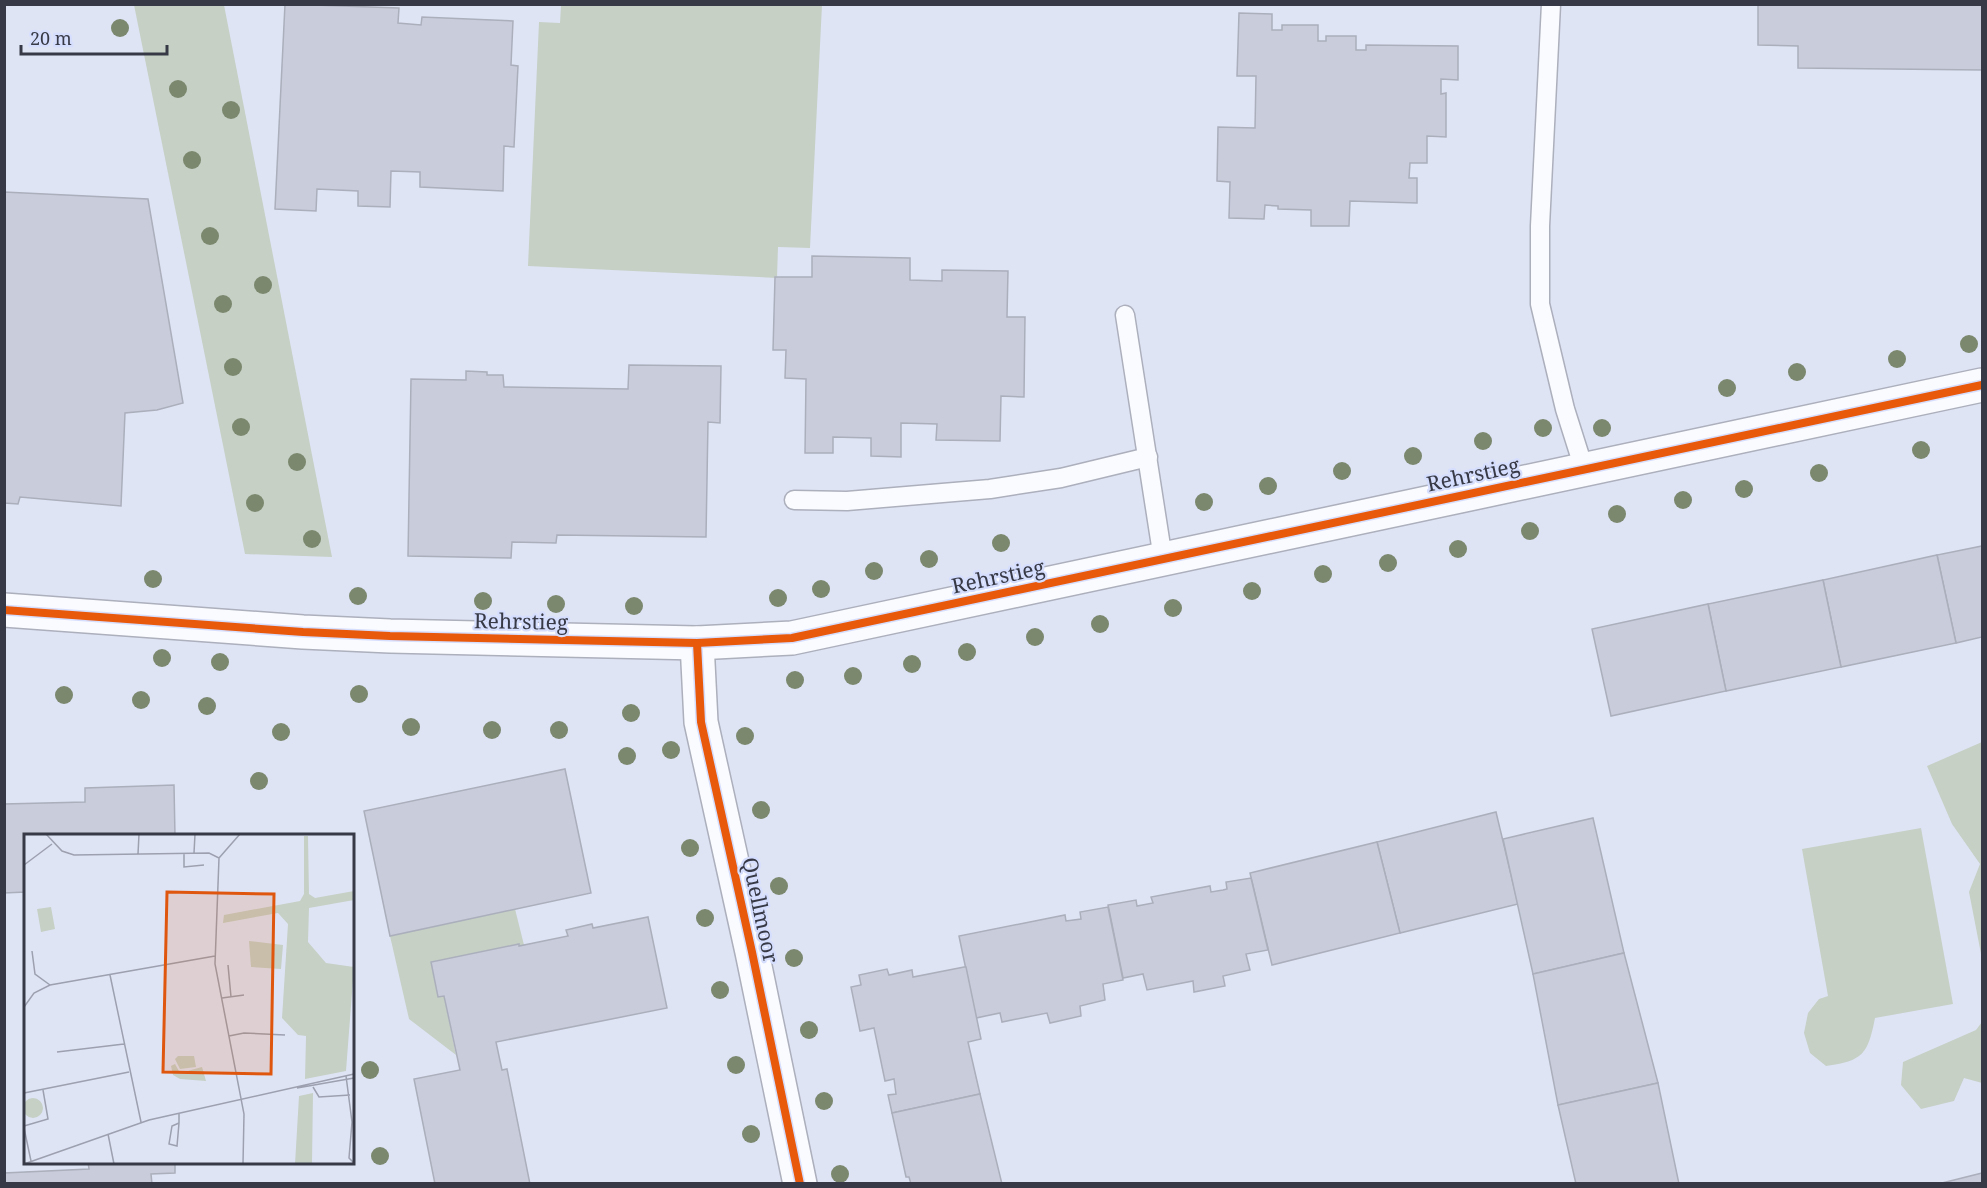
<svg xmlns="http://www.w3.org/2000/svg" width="1987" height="1188" viewBox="0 0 1987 1188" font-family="'Noto Serif',serif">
	<rect width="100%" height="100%" fill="#dfe4f5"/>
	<g fill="#c6d0c5">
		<polygon points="134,5 224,5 332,557 245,554"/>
		<polygon points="561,5 822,5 810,248 778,247 777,278 528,266 539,22 560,23"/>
		<polygon points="1982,742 1982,959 1969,892 1980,864 1952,824 1927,766"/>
		<path d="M1921 828 1953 1004 1875 1018C1868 1054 1863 1061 1826 1066L1810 1053 1804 1033 1808 1013 1819 999 1828 996 1802 849Z"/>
		<polygon points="515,909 524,945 519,946 518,944 431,962 444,996 456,1055 409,1019 390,936"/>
		<polygon points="1982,1022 1982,1083 1964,1078 1954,1101 1921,1109 1901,1085 1903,1062 1976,1030"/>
	</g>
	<g fill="#c8ccdb" stroke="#abafbc" stroke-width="1.5">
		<polygon points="285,4 399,8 398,23 421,25 422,17 513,21 511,65 518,66 514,147 504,146 503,191 420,187 420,172 391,171 390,207 358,206 358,191 317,189 316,211 275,209"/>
		<polygon points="1758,4 1982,4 1982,70 1798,68 1798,46 1758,45"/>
		<polygon points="1239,13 1272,14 1272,30 1282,30 1282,25 1318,25 1318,41 1326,41 1326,36 1356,36 1356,50 1366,50 1366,45 1458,46 1458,80 1441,79 1441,94 1446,93 1446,137 1427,136 1427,163 1410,163 1409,178 1417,178 1417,203 1350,201 1349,226 1311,226 1311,210 1278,209 1278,206 1265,205 1264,219 1229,218 1230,182 1217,181 1218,127 1255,128 1256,76 1237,76"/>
		<polygon points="4,192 148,199 183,403 157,410 125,413 121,506 20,497 18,504 4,503"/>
		<polygon points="812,256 910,258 910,280 942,281 942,270 1008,271 1007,317 1025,317 1024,397 1001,396 1000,441 936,440 937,424 901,423 901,457 871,456 871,438 833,437 833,453 805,453 806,379 785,378 786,350 773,350 775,277 812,277"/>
		<polygon points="629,365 721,366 720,423 708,422 706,537 557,535 556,543 512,542 511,558 408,556 411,379 466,380 466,371 487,372 487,375 503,375 504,387 628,389"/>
		<polygon points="1982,546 1982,637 1956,643 1937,555"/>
		<polygon points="1937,555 1956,643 1841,667 1823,580"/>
		<polygon points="1823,580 1841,667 1726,691 1708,604"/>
		<polygon points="1708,604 1726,691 1611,716 1592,629"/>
		<polygon points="565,769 591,893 390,936 364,811"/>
		<polygon points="174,785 175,836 26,836 26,892 4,893 4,804 85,802 85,788"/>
		<polygon points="1496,812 1518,904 1400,933 1377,842"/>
		<polygon points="1593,818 1624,953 1533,974 1503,839"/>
		<polygon points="1377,842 1400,933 1272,965 1250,873"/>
		<polygon points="1251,878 1268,950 1246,954 1250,970 1223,976 1225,986 1194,992 1193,981 1147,990 1143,974 1123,978 1108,905 1136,900 1137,906 1153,903 1151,897 1210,886 1211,892 1223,890 1227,889 1226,882"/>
		<polygon points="1108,907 1123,980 1103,984 1105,1000 1080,1006 1081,1016 1050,1023 1047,1013 1002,1022 1000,1013 976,1018 959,936 1065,915 1066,921 1081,919 1080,912"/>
		<polygon points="648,917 667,1008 496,1042 502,1070 507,1069 530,1184 435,1184 414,1079 460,1070 444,996 438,997 431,962 519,944 519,946 568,936 566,930 592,924 593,928"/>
		<polygon points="1624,953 1658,1083 1558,1105 1533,974"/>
		<polygon points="964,967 966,967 981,1039 968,1042 980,1094 892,1113 888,1095 896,1094 894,1079 885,1081 874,1028 860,1031 851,987 861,985 859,975 887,969 889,975 912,970 913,977"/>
		<polygon points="1658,1083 1679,1184 1576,1184 1558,1105"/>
		<polygon points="980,1094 1002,1184 911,1184 909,1177 906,1177 892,1113"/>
		<polygon points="88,1162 175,1162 175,1173 151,1174 152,1184 4,1184 4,1173 89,1169"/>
		<polygon points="1982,1173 1982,1184 1938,1184"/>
	</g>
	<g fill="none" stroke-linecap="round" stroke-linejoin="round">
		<g stroke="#acafbc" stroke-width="21">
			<g id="lane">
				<polyline points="1551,4 1540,226 1540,304 1565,409 1584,469"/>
				<polyline points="1125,315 1163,559"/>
				<polyline points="794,500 847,501 990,489 1061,478 1148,457"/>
			</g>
		</g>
		<g stroke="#acafbc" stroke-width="36">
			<g id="street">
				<polyline points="4,610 303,632 390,636 697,643 792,638 1982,385"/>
				<polyline points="697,643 701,722 752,952 800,1184"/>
			</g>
		</g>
		<use href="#lane" stroke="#fafbfe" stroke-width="18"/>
		<use href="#street" stroke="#fafbfe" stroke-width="33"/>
		<g stroke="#d6defe" stroke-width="11">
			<g id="cycleway">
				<polyline points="4,610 303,632 390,636 697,643 792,638 1982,385"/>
				<polyline points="697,643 701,722 752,952 800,1184"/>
			</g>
		</g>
		<use href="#cycleway" stroke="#e8590c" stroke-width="8"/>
	</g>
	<g fill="#7b886e">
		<circle cx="120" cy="28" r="9"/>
		<circle cx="178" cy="89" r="9"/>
		<circle cx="231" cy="110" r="9"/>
		<circle cx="192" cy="160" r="9"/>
		<circle cx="210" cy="236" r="9"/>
		<circle cx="263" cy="285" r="9"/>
		<circle cx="223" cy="304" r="9"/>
		<circle cx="1969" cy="344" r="9"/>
		<circle cx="1897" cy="359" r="9"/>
		<circle cx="233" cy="367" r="9"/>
		<circle cx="1797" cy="372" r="9"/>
		<circle cx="1727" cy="388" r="9"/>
		<circle cx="241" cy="427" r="9"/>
		<circle cx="1543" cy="428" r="9"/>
		<circle cx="1602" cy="428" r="9"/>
		<circle cx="1483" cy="441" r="9"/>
		<circle cx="1921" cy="450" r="9"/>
		<circle cx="1413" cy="456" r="9"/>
		<circle cx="297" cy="462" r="9"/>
		<circle cx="1342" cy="471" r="9"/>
		<circle cx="1819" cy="473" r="9"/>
		<circle cx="1268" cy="486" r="9"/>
		<circle cx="1744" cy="489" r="9"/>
		<circle cx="1683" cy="500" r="9"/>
		<circle cx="1204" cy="502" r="9"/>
		<circle cx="255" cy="503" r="9"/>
		<circle cx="1617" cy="514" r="9"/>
		<circle cx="1530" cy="531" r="9"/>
		<circle cx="312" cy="539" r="9"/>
		<circle cx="1001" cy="543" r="9"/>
		<circle cx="1458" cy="549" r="9"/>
		<circle cx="929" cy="559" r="9"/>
		<circle cx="1388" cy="563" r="9"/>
		<circle cx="874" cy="571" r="9"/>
		<circle cx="1323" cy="574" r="9"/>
		<circle cx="153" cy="579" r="9"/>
		<circle cx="821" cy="589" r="9"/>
		<circle cx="1252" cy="591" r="9"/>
		<circle cx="358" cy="596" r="9"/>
		<circle cx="778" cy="598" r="9"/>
		<circle cx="483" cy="601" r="9"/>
		<circle cx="556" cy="604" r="9"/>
		<circle cx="634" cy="606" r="9"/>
		<circle cx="1173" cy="608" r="9"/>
		<circle cx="1100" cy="624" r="9"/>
		<circle cx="1035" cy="637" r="9"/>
		<circle cx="967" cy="652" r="9"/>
		<circle cx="162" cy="658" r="9"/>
		<circle cx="220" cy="662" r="9"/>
		<circle cx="912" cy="664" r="9"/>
		<circle cx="853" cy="676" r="9"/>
		<circle cx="795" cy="680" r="9"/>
		<circle cx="359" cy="694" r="9"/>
		<circle cx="64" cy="695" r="9"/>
		<circle cx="141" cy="700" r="9"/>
		<circle cx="207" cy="706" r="9"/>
		<circle cx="631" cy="713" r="9"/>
		<circle cx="411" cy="727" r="9"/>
		<circle cx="492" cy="730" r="9"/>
		<circle cx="559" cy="730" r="9"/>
		<circle cx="281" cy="732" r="9"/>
		<circle cx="745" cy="736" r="9"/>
		<circle cx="671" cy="750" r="9"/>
		<circle cx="627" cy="756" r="9"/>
		<circle cx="259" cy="781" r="9"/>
		<circle cx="761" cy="810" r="9"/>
		<circle cx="690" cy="848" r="9"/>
		<circle cx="779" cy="886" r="9"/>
		<circle cx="705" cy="918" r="9"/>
		<circle cx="794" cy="958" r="9"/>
		<circle cx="720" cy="990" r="9"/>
		<circle cx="809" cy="1030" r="9"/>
		<circle cx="736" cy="1065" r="9"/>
		<circle cx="370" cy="1070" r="9"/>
		<circle cx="824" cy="1101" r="9"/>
		<circle cx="751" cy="1134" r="9"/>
		<circle cx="380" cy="1156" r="9"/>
		<circle cx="840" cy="1174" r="9"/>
	</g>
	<g text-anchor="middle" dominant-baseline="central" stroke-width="4.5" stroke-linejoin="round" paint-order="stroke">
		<g font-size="21" fill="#373a46" stroke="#d6defe">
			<text transform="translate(1473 474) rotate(-12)">Rehrstieg</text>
			<text transform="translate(998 576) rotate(-12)">Rehrstieg</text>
			<text transform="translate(521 621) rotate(1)">Rehrstieg</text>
			<text transform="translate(761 910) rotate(78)">Quellmoor</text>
		</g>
	</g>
	<g transform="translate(24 834)">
		<rect width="330" height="330" fill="#dfe4f5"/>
		<path d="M280 2H284L285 60 291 64 330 57V66L285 74 284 108 302 129 330 133 322 237 281 245 282 202 274 201 258 184 264 90 254 79 199 89 200 81 276 67 280 60ZM27 73 31 95 17 98 13 75ZM225 107 259 111 257 135 227 133ZM154 222H170L172 233 156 235 151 225ZM151 230 156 239 178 233 182 247 156 245 149 241 147 232ZM289 259 288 330H271L275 262ZM-1 274a10 10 0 1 1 20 0a10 10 0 1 1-20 0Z" fill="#c6d0c5"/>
		<path fill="none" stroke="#9ca0af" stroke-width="1.5" d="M22 0 38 17 50 21 185 19 195 24 191 130 220 280 219 330M170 19 171 0M114 20 115 0M160 20V33L180 31M195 24 216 0M0 31 28 10M8 117 11 140 26 151M204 131 207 163M86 141 117 288M198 164 220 161M0 173 10 159 26 151 191 122M205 202 220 199 261 201M33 218 100 210M322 242 328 288 325 324 330 329M289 253 295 263 326 261M273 254 330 244M0 259 105 238M155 279V289L153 312 145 310 148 292 155 289M0 292 24 285 19 256M0 294 7 327M84 300 90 330M0 330 125 286 330 240"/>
		<path fill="#df570f" fill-opacity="0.15" stroke="#df570f" stroke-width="3" d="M143 58 250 60 247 240 139 238Z"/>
		<rect width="330" height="330" fill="none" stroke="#373a46" stroke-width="3"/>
	</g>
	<rect width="1987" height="1188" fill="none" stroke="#373a46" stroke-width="12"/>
	<path d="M21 45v9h146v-9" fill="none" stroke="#373a46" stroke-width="3"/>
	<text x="30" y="45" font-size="18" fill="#373a46" stroke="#d6defe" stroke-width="4.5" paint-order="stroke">20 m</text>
</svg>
